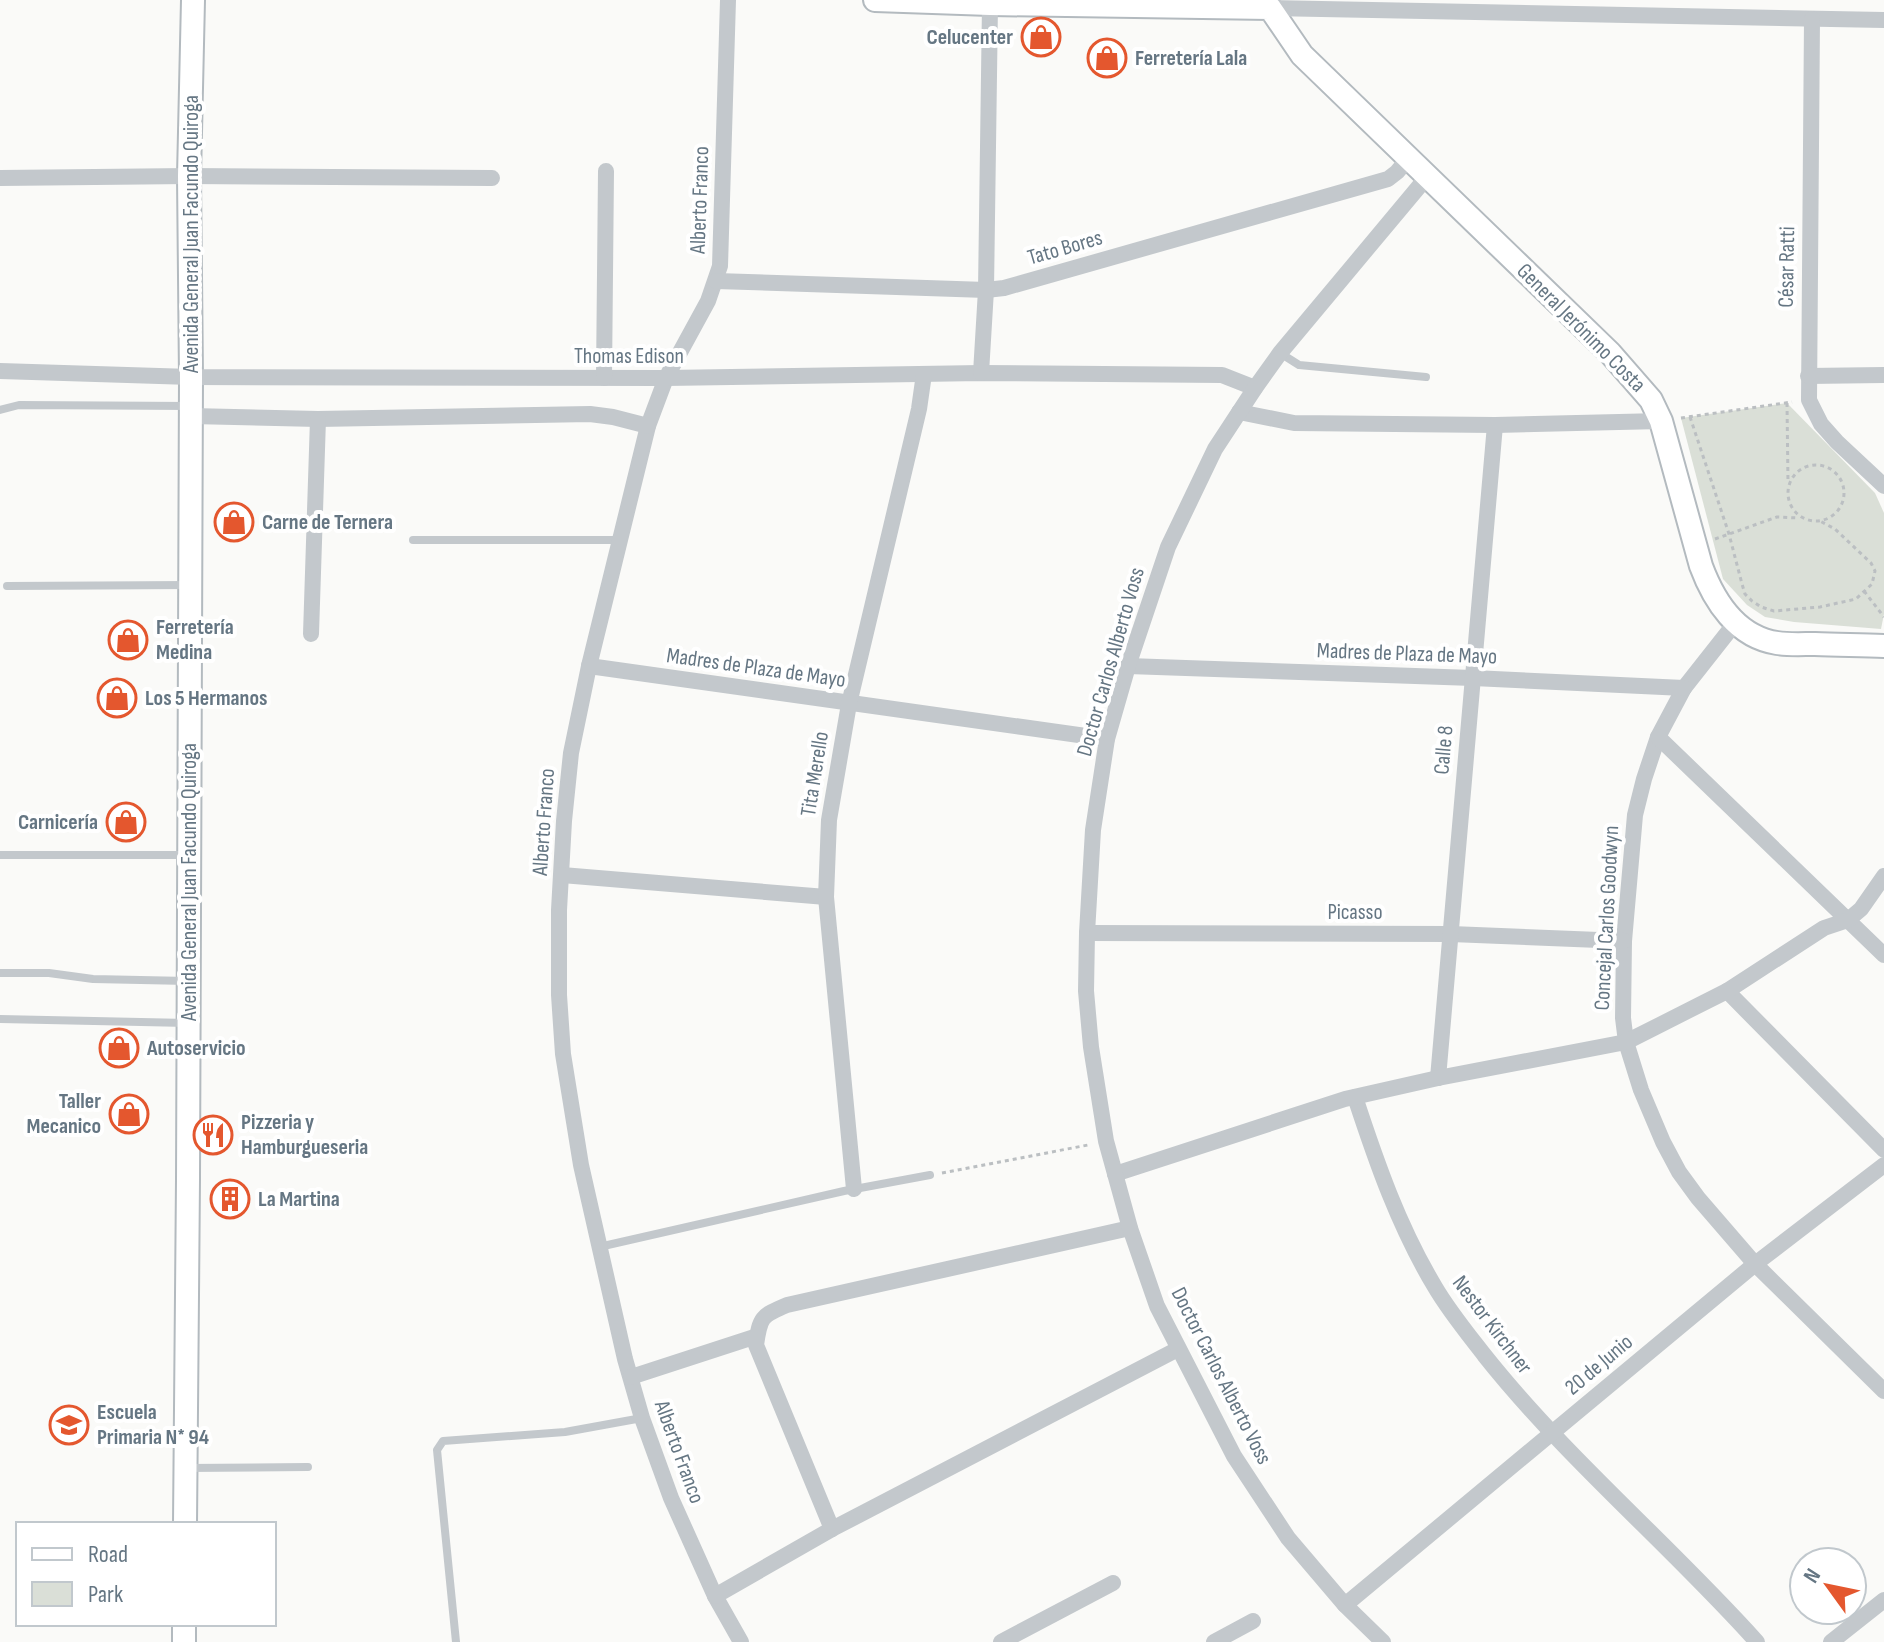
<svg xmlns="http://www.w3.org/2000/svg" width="1884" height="1642" viewBox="0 0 1884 1642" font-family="'Sofia Sans Condensed',sans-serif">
	<rect width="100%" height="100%" fill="#fafaf8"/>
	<polygon fill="#dadfd7" points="1787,403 1875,493 1884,513 1884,614 1881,629 1794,622 1765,617 1747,605 1723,579 1681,418"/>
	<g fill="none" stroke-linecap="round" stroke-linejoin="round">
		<g stroke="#b3babf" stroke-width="26">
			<g id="secondary">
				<path d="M875 0 990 4 1270 8 1302 55 1610 353 1651 400 1661 421 1701 566C1714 601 1737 637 1777 643 1789 645 1803 644 1815 644 1838 645 1861 645 1884 646"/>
				<polyline points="185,1524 188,1180 191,377 189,176 193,0"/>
				<polyline points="184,1642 184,1624"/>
			</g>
		</g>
		<g stroke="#bbbfc2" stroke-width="3" stroke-dasharray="4 4" stroke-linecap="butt">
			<polyline points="1787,403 1788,483"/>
			<polyline points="1690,417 1729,534 1742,584 1745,594 1752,601 1761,607 1774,611 1820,607 1856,599 1872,584 1875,571 1871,563 1835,529 1820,521"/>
			<polyline points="1681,418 1792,402"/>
			<circle cx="1816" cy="493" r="28"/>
			<polyline points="1715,539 1777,517 1799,518"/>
			<polyline points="1864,591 1884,617"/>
			<polyline points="942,1173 1088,1145"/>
		</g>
		<g stroke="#c3c8cc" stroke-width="8">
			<polyline points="1280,353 1299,365 1426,377"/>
			<polyline points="0,410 19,405 190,406"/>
			<polyline points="413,540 619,540"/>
			<polyline points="7,586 189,585"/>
			<polyline points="0,855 188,855"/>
			<polyline points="0,973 49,973 93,979 188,981"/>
			<polyline points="0,1019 188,1023"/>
			<polyline points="599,1247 844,1191 930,1175"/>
			<polyline points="186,1468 308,1467"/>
			<polyline points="456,1642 437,1450 443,1441 565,1432 642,1418"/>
		</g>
		<g stroke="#c3c8cc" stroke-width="16">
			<polyline points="728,0 720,266 708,301 666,378 648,426 589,666 571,753 564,821 559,910 559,995 563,1054 581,1165 625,1359 642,1418 671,1498 715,1596 741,1642"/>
			<polyline points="1270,8 1884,20"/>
			<polyline points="1812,19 1809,400 1821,424 1837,442 1884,486"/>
			<polyline points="0,178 189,176 492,178"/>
			<polyline points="716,281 986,290 1004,288 1388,179 1397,172 1408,159"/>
			<polyline points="0,371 191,377 666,378 981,373 1222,375 1255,388"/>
			<polyline points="981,373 986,290 990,4"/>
			<polyline points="1808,376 1884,375"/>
			<polyline points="604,378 606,171"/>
			<polyline points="1239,412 1294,423 1495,425 1661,421"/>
			<polyline points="191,416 318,419 590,414 613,417 648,426"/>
			<polyline points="1736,622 1684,688 1658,737 1644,779 1635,815 1624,941 1623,1018 1626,1042 1641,1090 1663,1142 1679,1172 1698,1198 1755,1264 1884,1391"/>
			<polyline points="311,634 318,419"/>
			<polyline points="589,666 1107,739"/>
			<polyline points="1128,666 1473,678 1684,688"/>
			<polyline points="1658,737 1884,955"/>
			<polyline points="562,875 826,897"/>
			<polyline points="1087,933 1451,934 1624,941"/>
			<polyline points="1727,991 1884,1150"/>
			<polyline points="1438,1078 1495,425"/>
			<path d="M1355 1097C1377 1164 1399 1227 1435 1287 1449 1311 1468 1334 1485 1356 1567 1459 1669 1544 1757 1642"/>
			<polyline points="1115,1174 1345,1099 1438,1078 1626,1042 1727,991 1824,928 1848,920 1861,909 1884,876"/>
			<polyline points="854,1189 826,897 829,820 849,704 919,409 924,374"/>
			<polyline points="631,1377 757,1336"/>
			<path d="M832 1529 756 1345C760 1317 761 1316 787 1305L1130 1228"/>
			<polyline points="715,1596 832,1529 1178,1349"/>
			<polyline points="1345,1605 1755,1264 1884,1165"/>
			<polyline points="1001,1642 1113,1583"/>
			<polyline points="1214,1642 1253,1621"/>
			<polyline points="1383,1642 1345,1605 1288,1538 1234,1456 1157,1306 1130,1228 1106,1141 1091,1047 1086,991 1087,933 1093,830 1107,739 1128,666 1168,547 1215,449 1255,388 1280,353 1427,177"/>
			<polyline points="1831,1642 1884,1600"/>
		</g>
		<use href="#secondary" stroke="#fff" stroke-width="22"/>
	</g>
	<defs>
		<g id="shop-ring" transform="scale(2)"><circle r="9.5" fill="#fff" stroke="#e4572e" stroke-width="1.5"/><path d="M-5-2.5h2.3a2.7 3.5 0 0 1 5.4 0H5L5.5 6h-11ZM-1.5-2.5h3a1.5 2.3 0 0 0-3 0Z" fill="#e4572e"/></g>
		<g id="restaurant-ring" transform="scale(2)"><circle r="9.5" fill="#fff" stroke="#e4572e" stroke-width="1.5"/><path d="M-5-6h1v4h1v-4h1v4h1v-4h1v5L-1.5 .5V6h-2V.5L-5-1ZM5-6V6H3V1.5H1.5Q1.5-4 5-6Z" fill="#e4572e"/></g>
		<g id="building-ring" transform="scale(2)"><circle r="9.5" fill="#fff" stroke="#e4572e" stroke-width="1.5"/><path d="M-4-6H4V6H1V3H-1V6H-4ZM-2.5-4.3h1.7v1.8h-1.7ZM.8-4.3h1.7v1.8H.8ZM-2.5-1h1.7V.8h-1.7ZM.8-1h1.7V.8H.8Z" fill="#e4572e"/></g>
		<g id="school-ring" transform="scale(2)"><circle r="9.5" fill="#fff" stroke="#e4572e" stroke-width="1.5"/><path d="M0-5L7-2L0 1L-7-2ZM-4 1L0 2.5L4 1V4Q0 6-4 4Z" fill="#e4572e"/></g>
	</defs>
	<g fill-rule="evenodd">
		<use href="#shop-ring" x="1041" y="37"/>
		<use href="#shop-ring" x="1107" y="58"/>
		<use href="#shop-ring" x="234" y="522"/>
		<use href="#shop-ring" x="128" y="640"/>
		<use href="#shop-ring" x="117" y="698"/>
		<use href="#shop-ring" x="126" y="822"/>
		<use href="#shop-ring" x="119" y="1048"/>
		<use href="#shop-ring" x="129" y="1114"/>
		<use href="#restaurant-ring" x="213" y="1135"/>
		<use href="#building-ring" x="230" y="1199"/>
		<use href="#school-ring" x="69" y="1425"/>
	</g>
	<g text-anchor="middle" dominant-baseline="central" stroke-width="8" stroke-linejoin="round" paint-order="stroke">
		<g font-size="22" font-weight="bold" fill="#657683" stroke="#fff" text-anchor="start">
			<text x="1013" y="37" text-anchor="end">Celucenter</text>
			<text x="1135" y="58">Ferretería Lala</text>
			<text x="262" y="522">Carne de Ternera</text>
			<text x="156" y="627">Ferretería<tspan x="156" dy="25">Medina</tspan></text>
			<text x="145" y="698">Los 5 Hermanos</text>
			<text x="98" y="822" text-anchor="end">Carnicería</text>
			<text x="147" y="1048">Autoservicio</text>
			<text x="101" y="1101" text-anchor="end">Taller<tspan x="101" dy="25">Mecanico</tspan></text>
			<text x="241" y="1122">Pizzeria y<tspan x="241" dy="25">Hamburgueseria</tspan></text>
			<text x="258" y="1199">La Martina</text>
			<text x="97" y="1412">Escuela<tspan x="97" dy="25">Primaria N* 94</tspan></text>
		</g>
		<g font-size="22" fill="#657683" stroke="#fff">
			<text transform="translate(700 200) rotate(-88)">Alberto Franco</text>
			<text transform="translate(191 234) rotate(-90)">Avenida General Juan Facundo Quiroga</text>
			<text transform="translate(1065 248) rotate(-16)">Tato Bores</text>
			<text transform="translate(1787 267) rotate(-89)">César Ratti</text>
			<text transform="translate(1581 328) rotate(45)">General Jerónimo Costa</text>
			<text x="629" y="356">Thomas Edison</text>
			<text transform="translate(1407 654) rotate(2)">Madres de Plaza de Mayo</text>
			<text transform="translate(1111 662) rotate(-74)">Doctor Carlos Alberto Voss</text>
			<text transform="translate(756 668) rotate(8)">Madres de Plaza de Mayo</text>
			<text transform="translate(1444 750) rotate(-85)">Calle 8</text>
			<text transform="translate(815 774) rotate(-81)">Tita Merello</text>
			<text transform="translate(544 822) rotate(-86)">Alberto Franco</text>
			<text transform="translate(189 882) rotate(-90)">Avenida General Juan Facundo Quiroga</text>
			<text x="1355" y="912">Picasso</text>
			<text transform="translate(1607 918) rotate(-87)">Concejal Carlos Goodwyn</text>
			<text transform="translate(1492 1325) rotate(53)">Nestor Kirchner</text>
			<text transform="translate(1599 1365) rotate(-40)">20 de Junio</text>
			<text transform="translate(1221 1376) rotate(63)">Doctor Carlos Alberto Voss</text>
			<text transform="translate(679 1452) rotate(70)">Alberto Franco</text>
		</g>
	</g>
	<rect x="16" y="1522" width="260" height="104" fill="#ffffff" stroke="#c1c8cd" stroke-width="2"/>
	<rect x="32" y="1548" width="40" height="12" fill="#ffffff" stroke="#c1c8cd" stroke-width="2"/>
	<text x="88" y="1562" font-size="24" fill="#657683">Road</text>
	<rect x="32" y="1582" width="40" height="24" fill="#dadfd7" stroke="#c1c8cd" stroke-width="2"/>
	<text x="88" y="1602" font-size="24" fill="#657683">Park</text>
	<g transform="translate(1828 1586) rotate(303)"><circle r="38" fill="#ffffff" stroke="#c1c8cd" stroke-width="2"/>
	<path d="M0-6L14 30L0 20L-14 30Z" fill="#e4572e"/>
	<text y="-12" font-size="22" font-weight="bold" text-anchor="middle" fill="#657683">N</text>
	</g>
</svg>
